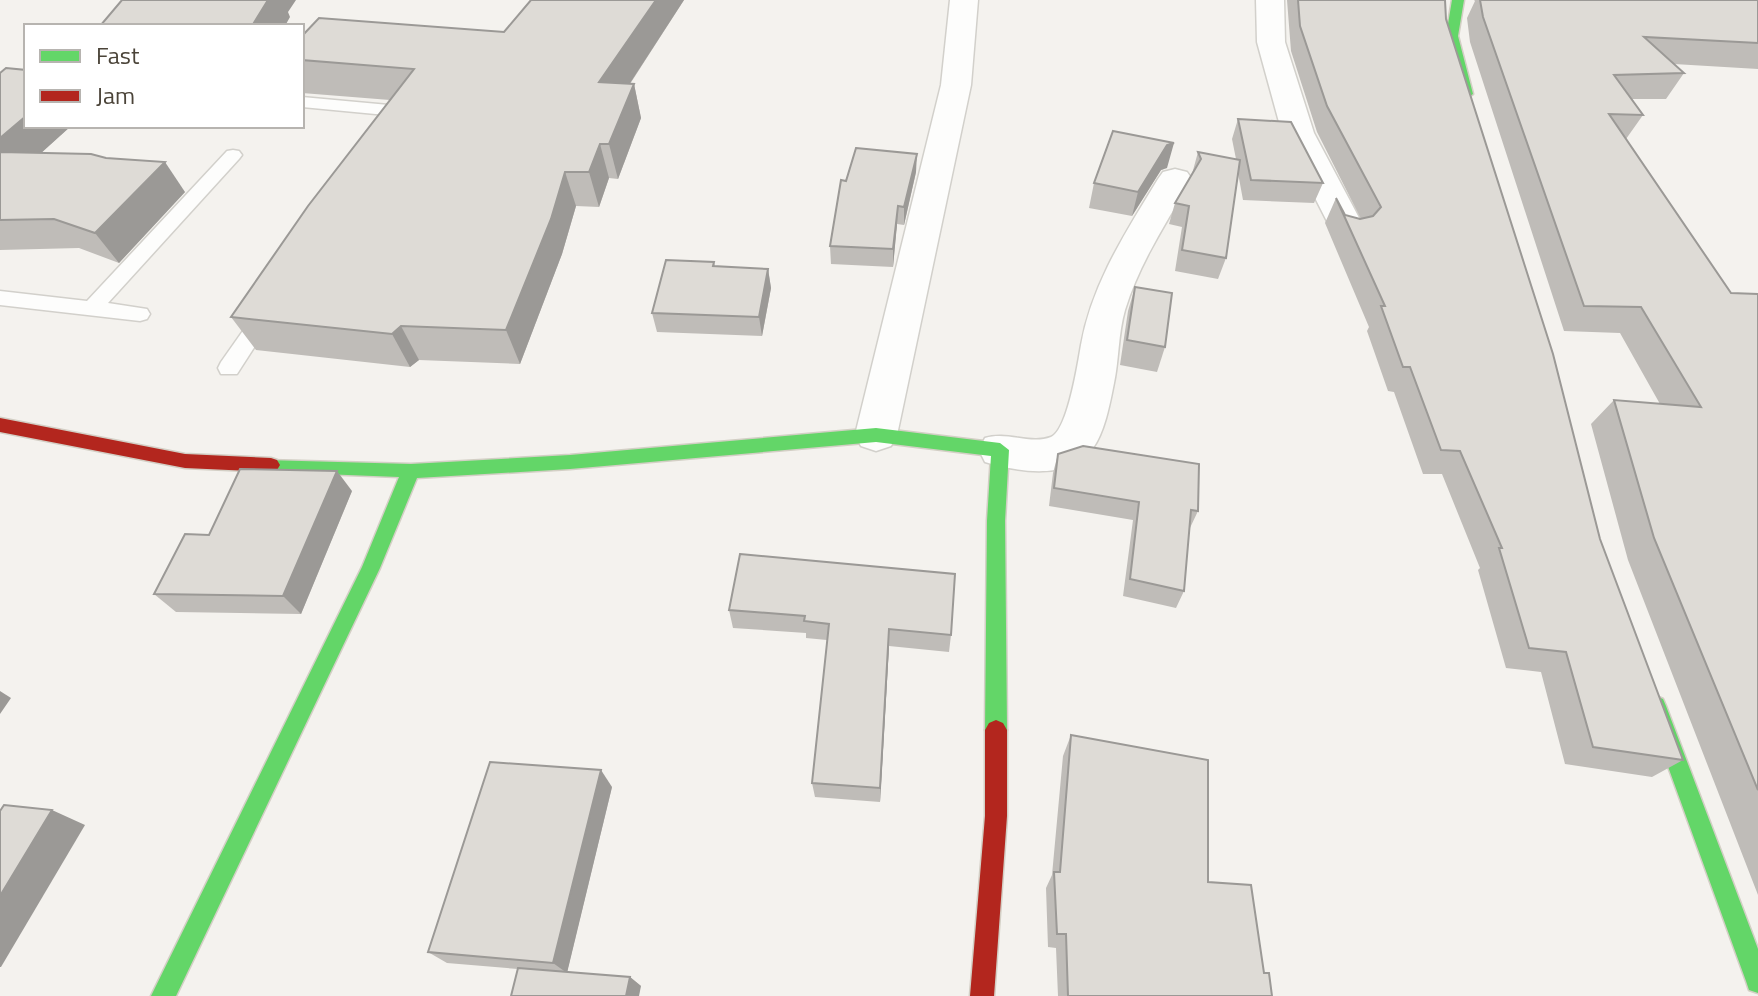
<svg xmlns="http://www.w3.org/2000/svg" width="1758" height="996" viewBox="0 0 1758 996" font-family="'Titillium Web',sans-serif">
	<rect width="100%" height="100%" fill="#f4f2ee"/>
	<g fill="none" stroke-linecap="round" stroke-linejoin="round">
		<g stroke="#d2d0cb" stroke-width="3">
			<g id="lane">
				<polygon points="302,97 389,105 405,113 395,133 389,134 380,129 386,115 302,107"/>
				<polygon points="233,150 239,151 242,155 239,159 108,303 147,309 150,314 147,319 140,321 0,305 0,291 87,301 227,151"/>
				<polygon points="266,306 273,308 276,313 273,318 237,374 221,374 218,368 221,362 259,308"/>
			</g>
		</g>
		<g stroke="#d2d0cb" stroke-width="3">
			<g id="street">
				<polygon points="950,0 978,0 971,85 897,435 891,446 876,451 861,446 855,435 941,85"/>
				<polygon points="1256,0 1284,0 1285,42 1314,133 1366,231 1360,239 1348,242 1336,239 1282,133 1257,42"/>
				<path d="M1175 169 1187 172 1192 179C1167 221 1139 264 1125 310 1118 334 1119 360 1114 383 1110 403 1105 431 1093 448 1070 481 1018 472 985 462L979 450 985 438C1007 431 1031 445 1051 437 1068 430 1078 362 1081 345 1092 283 1126 232 1158 179L1163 172Z"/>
			</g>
		</g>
		<g stroke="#d3cfc5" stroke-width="3">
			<g id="fast">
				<polygon points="1452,0 1464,0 1458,36 1473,94 1467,98 1461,94 1446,36"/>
				<polygon points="876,428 1000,443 1009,450 1005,521 1007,730 1003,737 996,740 989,737 985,730 987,521 991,456 876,442 570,469 417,478 380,568 176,996 151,996 362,567 399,477 271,472 265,470 262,465 265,460 411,464 570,455"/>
				<polygon points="1656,696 1663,699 1666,706 1758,949 1758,993 1749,990 1746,981 1646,706 1649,699"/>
			</g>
		</g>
		<g stroke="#d3cfc5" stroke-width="3">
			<g id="jam">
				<polygon points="0,418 185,454 271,458 277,460 280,465 277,470 271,472 185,468 0,432"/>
				<polygon points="996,720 1003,723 1007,730 1007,816 994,996 970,996 985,816 985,730 989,723"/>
			</g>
		</g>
		<use href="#lane" fill="#fdfdfc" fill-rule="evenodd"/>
		<use href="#street" fill="#fdfdfc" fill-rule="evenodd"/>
		<use href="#fast" fill="#63d668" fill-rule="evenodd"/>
		<use href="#jam" fill="#b3261e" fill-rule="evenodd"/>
	</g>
	<g fill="#bfbcb8">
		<polygon points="531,0 684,0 630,84 634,84 641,118 618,179 609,178 599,207 576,206 562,254 520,364 419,360 410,367 256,350 231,317 390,100 302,93 302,36 504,32"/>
		<polygon points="1287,0 1445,0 1446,19 1600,539 1683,760 1652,777 1565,764 1541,672 1506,668 1478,570 1480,568 1442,474 1423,474 1394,392 1388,391 1367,331 1369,327 1325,223 1336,198 1345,215 1361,219 1317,132 1291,51"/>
		<polygon points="1474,0 1758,0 1758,69 1674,64 1684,73 1666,99 1632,99 1643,115 1626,139 1731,293 1758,294 1758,895 1628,560 1591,424 1614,400 1660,404 1620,333 1564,331 1470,42 1467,18 1475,1"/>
		<polygon points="0,73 71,126 41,153 185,192 119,263 79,248 0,250"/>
		<polygon points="1238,119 1323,183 1314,203 1243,200 1238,173 1226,258 1218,279 1175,271 1182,227 1169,224 1175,203 1192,174 1198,152 1236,159 1232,139"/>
		<polygon points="1167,168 1161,170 1132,216 1089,208 1094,183"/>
		<polygon points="916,172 904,225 897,224 893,267 831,264 830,246 846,181"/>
		<polygon points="714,262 715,266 768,269 771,288 762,336 657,332 652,313"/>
		<polygon points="1135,287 1165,347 1157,372 1120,365 1128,311"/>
		<polygon points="1058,454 1198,511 1189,530 1184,591 1176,608 1123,596 1133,520 1049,506 1053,473"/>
		<polygon points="352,491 301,614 176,612 154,594"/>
		<polygon points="740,554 951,635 949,652 889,646 880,802 815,797 812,783 827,640 806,638 806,633 733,628 729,610"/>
		<polygon points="1071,735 1208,882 1264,973 1272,996 1058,996 1056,948 1048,947 1046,888 1052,875 1063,756"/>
		<polygon points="612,787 567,972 630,977 641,986 518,969 447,963 428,952"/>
	</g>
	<g fill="#9b9996">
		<polygon points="268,0 296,0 288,12 290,17 285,26 252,26"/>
		<polygon points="656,0 684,0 608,117 599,82"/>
		<polygon points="634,84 641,118 618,179 609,144"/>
		<polygon points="26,116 26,126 71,126 9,182 0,171 0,138"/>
		<polygon points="1174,143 1167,168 1161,170 1132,216 1138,192 1167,145"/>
		<polygon points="600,144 609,178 599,207 589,172"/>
		<polygon points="917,154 916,172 904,225 904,207"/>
		<polygon points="165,162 185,192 119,263 95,233"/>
		<polygon points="565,172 576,206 562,254 520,364 506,330"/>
		<polygon points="898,206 897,224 893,267 893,249"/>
		<polygon points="768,269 771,288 762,336 759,317"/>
		<polygon points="401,326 419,360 410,367 392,334"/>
		<polygon points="337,471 352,491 301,614 283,596"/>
		<polygon points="889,629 889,646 880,802 880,788"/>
		<polygon points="0,691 11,698 0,714"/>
		<polygon points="601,770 612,787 567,973 553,963"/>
		<polygon points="52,810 85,825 1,967 0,967 0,896"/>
		<polygon points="630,977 641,986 639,996 626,996"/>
	</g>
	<g fill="#dedbd6" stroke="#9b9996" stroke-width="2">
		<polygon points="122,0 268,0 252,26 100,26"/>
		<polygon points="531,0 656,0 599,82 634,84 609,144 600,144 589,172 565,172 551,219 506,330 401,326 392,334 231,317 308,206 414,69 302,60 302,36 319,18 504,32"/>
		<polygon points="1298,0 1445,0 1446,19 1553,354 1600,539 1683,760 1593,747 1566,652 1529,648 1499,548 1502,548 1460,451 1441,450 1410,367 1403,367 1381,306 1385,306 1336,198 1345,215 1360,219 1373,216 1381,207 1327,106 1300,26"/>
		<polygon points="1480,0 1758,0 1758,43 1644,37 1684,73 1614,75 1643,115 1609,114 1731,293 1758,294 1758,790 1654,538 1614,400 1701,407 1641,307 1584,306 1483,17"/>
		<polygon points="6,68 26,70 26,116 0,138 0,73"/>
		<polygon points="1238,119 1291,122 1323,183 1251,180"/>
		<polygon points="1113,131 1174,143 1167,145 1138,192 1094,183"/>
		<polygon points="856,148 917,154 904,207 898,206 893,249 830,246 841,180 846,181"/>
		<polygon points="0,152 91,154 106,158 165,162 95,233 54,219 0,220"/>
		<polygon points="1198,152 1240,160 1226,258 1182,250 1189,206 1175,203 1201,159"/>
		<polygon points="666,260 714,262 713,266 768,269 759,317 652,313"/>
		<polygon points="1135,287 1172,293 1165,347 1127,340"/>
		<polygon points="1083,446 1199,464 1198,511 1191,510 1184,591 1130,579 1139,502 1054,488 1058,454"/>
		<polygon points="240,469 337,471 283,596 154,594 185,534 209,535"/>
		<polygon points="740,554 955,574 951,635 889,629 880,788 812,783 829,624 804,621 805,616 729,610"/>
		<polygon points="1071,735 1208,760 1208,882 1251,885 1264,973 1269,973 1272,996 1068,996 1066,934 1057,934 1054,872 1060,872"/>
		<polygon points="490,762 601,770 553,963 428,952"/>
		<polygon points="4,805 52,810 0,896 0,811"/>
		<polygon points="518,968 630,977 626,996 511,996"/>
	</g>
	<rect x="24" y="24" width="280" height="104" fill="#ffffff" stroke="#b7b4b0" stroke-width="2"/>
	<rect x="40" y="50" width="40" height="12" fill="#63d668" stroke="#b7b4b0" stroke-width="2"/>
	<text x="96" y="64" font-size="24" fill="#4b4439">Fast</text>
	<rect x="40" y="90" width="40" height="12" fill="#b3261e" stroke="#b7b4b0" stroke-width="2"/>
	<text x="96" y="104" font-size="24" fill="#4b4439">Jam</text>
</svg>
